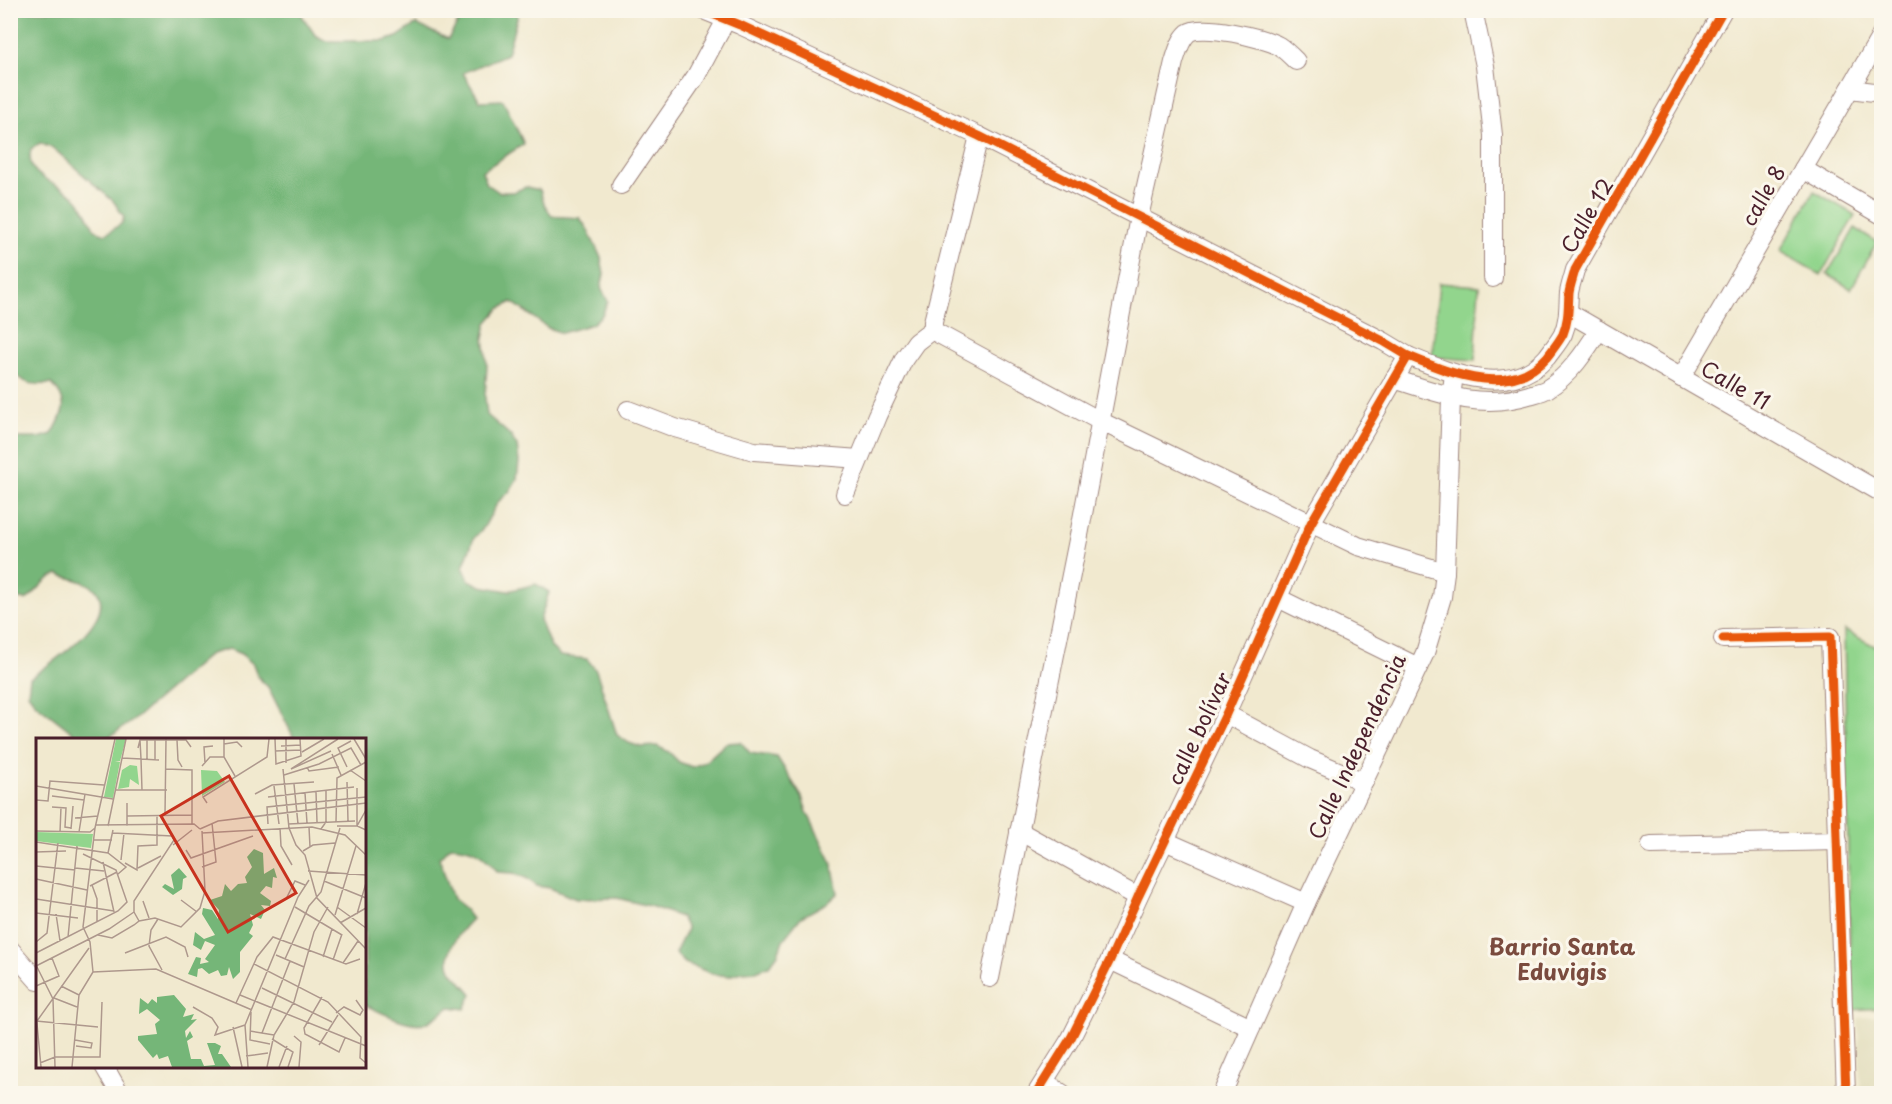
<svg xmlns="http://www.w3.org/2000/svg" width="1892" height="1104" viewBox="0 0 1892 1104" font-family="'Playpen Sans',sans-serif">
	<rect width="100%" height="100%" fill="#fbf7ec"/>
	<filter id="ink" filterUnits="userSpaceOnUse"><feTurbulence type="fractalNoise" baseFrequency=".0167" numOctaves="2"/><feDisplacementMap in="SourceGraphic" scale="12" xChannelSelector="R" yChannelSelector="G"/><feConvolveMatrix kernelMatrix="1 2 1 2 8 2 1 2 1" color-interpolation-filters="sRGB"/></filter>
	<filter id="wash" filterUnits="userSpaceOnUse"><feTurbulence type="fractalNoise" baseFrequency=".008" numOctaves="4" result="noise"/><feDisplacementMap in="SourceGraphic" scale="24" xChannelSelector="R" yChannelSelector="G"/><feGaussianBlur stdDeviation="1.35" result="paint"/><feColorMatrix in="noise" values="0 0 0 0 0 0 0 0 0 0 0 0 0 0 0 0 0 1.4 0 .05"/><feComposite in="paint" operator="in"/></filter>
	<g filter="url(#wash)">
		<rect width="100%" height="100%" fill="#f1e9cf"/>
		<polygon fill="#e1dcba" points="1881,1016 1881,1093 1861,1093 1858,1018"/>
		<g fill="#92d58d" stroke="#6e7a5c" stroke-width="1.5">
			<polygon points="1814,191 1855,215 1821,275 1780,251"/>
			<polygon points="1855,228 1877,242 1851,289 1827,274"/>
			<polygon points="1439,283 1479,286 1475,360 1432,357"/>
			<polygon points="1844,630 1882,650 1881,1008 1851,1010"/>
		</g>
		<path fill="#75b678" stroke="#606a52" stroke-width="1.5" fill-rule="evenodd" d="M10 11H299L315 35 326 41H384L397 37 416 24 448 39 465 11H519L507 54 463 73 480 101 503 100 524 144 482 171 487 184 499 192H513L526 187 540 190 544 204 552 216 580 218 588 230 601 258 604 274 601 288 608 301 602 315 592 324 562 333 548 328 512 302 499 309 487 323 484 337 487 365 485 397 487 415 510 435 517 446 519 462 517 479 509 492 498 502 484 527 474 538 463 567 469 580 481 586 508 591 536 584 549 592 540 620 550 646 560 656 587 659 596 670 617 735 629 743 641 747 657 746 669 752 679 762 692 767 705 762 726 743 741 742 750 753 777 757 802 797 807 812 832 863 838 893 827 903 801 917 783 940 778 954 769 966 756 971 742 972 728 976 713 974 685 963 675 953 687 929 681 917 653 907 617 898 576 899 550 888 537 886 526 878 513 873 498 872C483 854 475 847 451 846L439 858 453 899 463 907 472 919C460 931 440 955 453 973 459 980 466 986 472 994L465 1009 450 1007C443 1011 433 1021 425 1023 409 1027 380 1012 365 1005L364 740 291 739 293 736 268 687 258 677 253 664 241 654 229 649 210 654 134 720 109 737 98 739H81L36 704 28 693 30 678C50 664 119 619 96 590 88 581 70 579 58 574 42 580 39 591 26 600L11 598V438H39L52 434C64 413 70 403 52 384 31 385 26 385 11 371ZM40 143 54 149 114 202 124 217 122 223 106 234 95 230C90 220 84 205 75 197 57 181 24 179 31 149Z"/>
	</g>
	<g filter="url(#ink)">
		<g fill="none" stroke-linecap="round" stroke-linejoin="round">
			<g stroke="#9e847d" stroke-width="20">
				<g id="minor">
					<polyline points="703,10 740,25 979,136 1383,341 1408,356 1311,523 1226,714 1138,897 1110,960 1071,1038 1036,1094"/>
					<polyline points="1473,10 1485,66 1493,135 1493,278"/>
					<polyline points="1850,89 1882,93"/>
					<polyline points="979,136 933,322 933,329 937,333 1100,421 1358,546 1445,572"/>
					<polyline points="1803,169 1882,215"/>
					<polyline points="621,185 696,76 726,20"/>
					<polyline points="1569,313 1882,493"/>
					<path d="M1408 356C1450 373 1510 399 1547 357 1552 350 1559 342 1563 334 1569 319 1568 308 1569 293 1570 286 1573 278 1575 270L1723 10"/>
					<polyline points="1681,378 1882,34"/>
					<path d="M1394 379C1440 394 1481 410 1529 395 1535 393 1542 392 1547 389 1570 375 1585 352 1599 330"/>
					<polyline points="628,410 675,428 754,451 859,459"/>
					<polyline points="845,494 877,416 904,359 916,342 933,329"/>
					<polyline points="1278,598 1418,667"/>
					<polyline points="1723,639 1830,637 1846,1094"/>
					<polyline points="1226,714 1310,759 1364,782"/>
					<polyline points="1019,831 1138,897"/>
					<polyline points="1165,841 1306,903"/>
					<polyline points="1651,845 1838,841"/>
					<polyline points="10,949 38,981"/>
					<polyline points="1110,960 1251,1028"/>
					<path d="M990 978 1080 530 1139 217 1174 62C1177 53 1180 40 1188 33 1201 23 1264 38 1279 46 1285 50 1291 56 1296 61"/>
					<polyline points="104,1066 120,1094"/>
					<polyline points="1045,1082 1063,1094"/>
					<polyline points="1222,1094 1306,903 1425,653 1442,597 1445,572 1451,398 1454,374"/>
				</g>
			</g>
			<use href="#minor" stroke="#fff" stroke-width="18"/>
			<g stroke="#fbf7ec" stroke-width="13">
				<g id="cycleway">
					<polyline points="703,10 740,25 979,136 1383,341 1408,356 1311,523 1226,714 1138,897 1110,960 1071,1038 1036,1094"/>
					<path d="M1408 356C1450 373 1510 399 1547 357 1552 350 1559 342 1563 334 1569 319 1568 308 1569 293 1570 286 1573 278 1575 270L1723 10"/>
					<polyline points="1723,639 1830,637 1846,1094"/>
				</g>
			</g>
			<use href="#cycleway" stroke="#e8590c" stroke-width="9"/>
		</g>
	</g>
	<g text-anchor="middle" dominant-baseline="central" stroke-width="6" stroke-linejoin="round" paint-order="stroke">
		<g font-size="21" fill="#4a1f2b" stroke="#fbf7ec">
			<text transform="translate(1762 195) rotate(-60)">calle 8</text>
			<text transform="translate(1586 215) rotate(-60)">Calle 12</text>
			<text transform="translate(1736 384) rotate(30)">Calle 11</text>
			<text transform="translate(1198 728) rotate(-65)">calle bolívar</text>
			<text transform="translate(1356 746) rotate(-65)">Calle Independencia</text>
		</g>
		<g font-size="22" font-weight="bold" fill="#7a4b3e" stroke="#fbf7ec">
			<text x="1562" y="945">Barrio Santa<tspan x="1562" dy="25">Eduvigis</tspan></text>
		</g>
	</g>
	<g transform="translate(36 738)">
		<rect width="330" height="330" fill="#f1e9cf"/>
		<path d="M80 1H90L84 23H79L84 24 77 60 68 59ZM94 27 101 28 103 47 94 41 93 49 82 51 86 32ZM165 32 181 33 189 44 166 58ZM0 94 57 96 55 110 0 103Z" fill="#92d58d"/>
		<path d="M218 111 227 115 228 136 238 130 241 140 237 139 236 150 230 148 224 155 235 163 234 168 225 167 229 172 225 181 214 176 217 187 213 195 217 198 204 214V234L197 241 193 229 191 237 185 238 182 232 173 236 166 230 162 231 161 239 152 236 160 219 165 220 164 226 173 224 169 221 179 207 169 203 165 212 157 207 159 194 168 201 179 197 166 176 167 170 176 172 182 181 183 172 174 162 186 158 189 146 195 153 202 146 211 145 209 139 216 129 211 119ZM143 130 151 139 147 141 146 151 137 157 126 149 129 146 138 151 135 137ZM138 257 150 271 147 279 158 276 155 282 161 281 149 293 150 300 154 293 157 299 151 303 155 321H165L168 328 179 327 171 305H179L185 308 182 316H186L195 329H136L132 318 123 321 121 316 117 320 102 302V298L121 296 119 286 124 282 111 271 103 276 104 260 112 266 116 261 121 265V259Z" fill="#75b678"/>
		<path fill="none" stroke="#ae988d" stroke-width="1.5" d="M188 1V19L199 38M239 1 240 26 265 18 264 1M250 1V25M318 1 330 21M104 2 105 21 123 22M141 2 142 22 146 29M188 6 201 4 206 9M245 8 265 7M102 10 104 2H150L155 9M239 13 265 12M295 13 255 31 302 1M266 14 288 1M296 16 305 37M86 20 105 21 106 52M111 22V2M119 22V2M169 25 168 9 177 8M166 28 174 19H188M271 29 273 33 303 29M311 29 302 10 315 3M130 31 156 32V86M247 31 253 90 260 107 269 117 281 160 330 211M314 32 330 43M248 37 283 26 315 10 325 27M311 44 312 83M258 46 262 86M0 48 77 61M238 48 243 86M79 52H131M280 54 281 84M269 55 271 85M219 56 236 47 278 44M16 58 48 62M232 59 318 49M0 62 12 63 14 43 68 47M91 65V88M171 65 167 59 231 19 233 1M16 69 30 70 29 89 35 90M330 72 321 88 330 92M129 77 130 1M91 78 156 77M39 80 62 78M300 84 301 40 330 24M232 86 231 69 330 59M252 86 319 83M60 87 158 86 164 91M72 88 90 1M301 88H321V50M273 89 274 109M244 90 245 108 256 127M35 91 37 68M164 91 182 83 330 65M285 91 290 84V53M0 93 54 94 59 90M24 94 25 69M43 94 49 56M77 95 136 98 138 102 98 163V174M166 95 276 89 309 97 330 117M57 102H76M0 104 72 115 90 129 82 136M137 107 156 92M150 112 155 120 217 98M267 113 277 107 299 105M0 114 30 113M72 115 77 92M85 122 88 95M67 124 78 174M89 125 101 132 102 108 121 107V77M0 128 39 132M166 129 180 124 176 85M39 130 68 133M102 130 125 118M272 133 330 137M0 141 51 152M288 143 330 160M56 147 61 161V184M54 148 81 134M0 161 78 173M250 161 259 143 269 147M145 162 161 174M107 163 113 180M259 169 306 197M301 169 330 190M0 175 42 180M20 176 24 203M321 176 330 145M299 177 320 108M122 181 115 192 113 208 126 232M103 183 119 180 145 189 164 170 169 153 166 93M304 185 330 170M62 197 76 200 98 187 103 183 98 174M32 199 41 108M0 204 11 195 22 105M0 215 82 173 91 164 80 132 47 116M89 215 130 199 149 209 152 219M240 217 268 229M287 219 296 191M249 221 273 168 285 154 304 90M297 222 306 196M307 225 322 203M218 226 292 264 325 299 324 320 330 325M0 227 17 261 19 329M0 228 73 191 98 174M57 234 120 231 216 272M0 248 23 238 16 220M25 248 43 257M226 250 296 284M204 257 330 308M286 259 268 290 269 296 303 314 309 300M18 260 41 269M200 265 221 219 237 199 310 226 324 221M157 269 176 280 182 289 179 297 209 287M215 274 214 302 234 306M0 275 5 329M300 275 308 269 324 277 327 272 320 262M0 283 62 289M1 283 53 210M197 289 206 329M214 293 238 297M226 295 254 223M258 298 265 304 263 329M236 301 257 314 252 329M39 302 56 305 55 310 40 308M283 307 302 277M210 318 232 315M4 325 19 319H64L66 264M36 329 43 257 57 234 54 204 47 189 59 90 79 1M212 329 209 287 262 159 273 142M231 329 238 297 258 264 278 194 292 169M243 329 251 308"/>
		<path fill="#c8321e" fill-opacity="0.15" stroke="#c8321e" stroke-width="3" d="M193 38 260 155 192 194 125 78Z"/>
		<rect width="330" height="330" fill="none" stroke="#4a1f2b" stroke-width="3"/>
	</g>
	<rect width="1892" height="1104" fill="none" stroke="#fbf7ec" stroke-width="36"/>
</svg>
